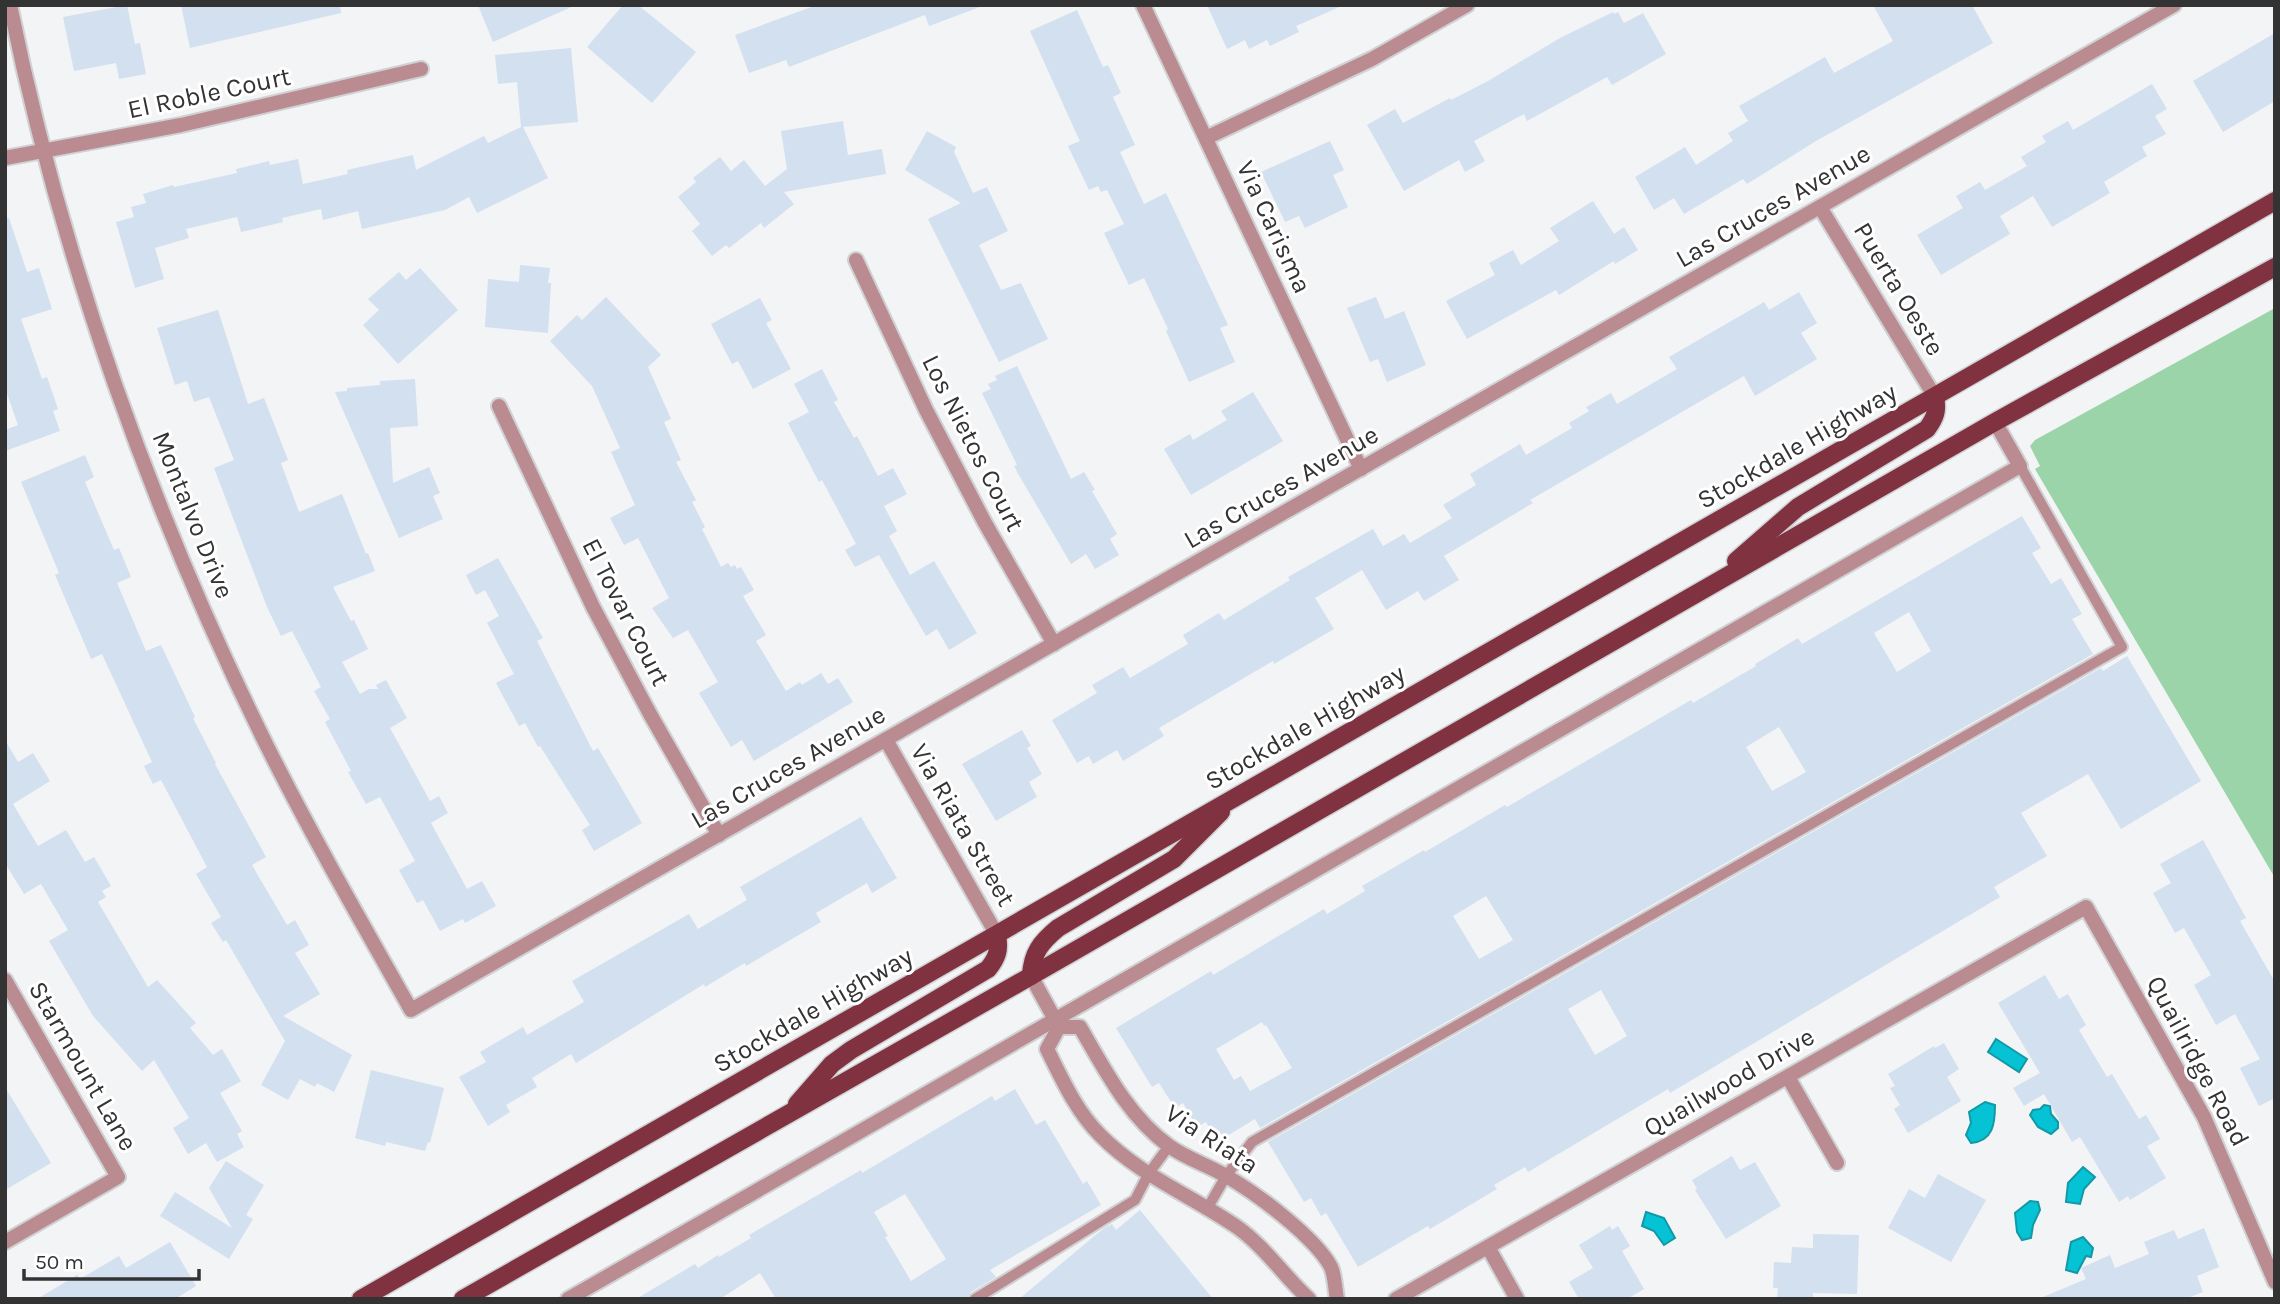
<svg xmlns="http://www.w3.org/2000/svg" width="2280" height="1304" viewBox="0 0 2280 1304" font-family="Karla,sans-serif">
	<rect width="100%" height="100%" fill="#f3f4f5"/>
	<polygon fill="#9cd4a9" points="2275,308 2275,878 2035,469 2040,466 2030,446 2035,440"/>
	<g fill="#05c3d5" stroke="#1398a5" stroke-width="2">
		<polygon points="1996,1039 2027,1059 2019,1072 1988,1052"/>
		<path d="M1985 1102 1995 1105C1995 1124 1993 1141 1971 1143L1966 1135 1971 1123 1969 1112Z"/>
		<polygon points="2044,1105 2050,1106 2051,1114 2058,1122 2058,1128 2051,1134 2038,1127 2030,1115 2033,1110 2040,1109"/>
		<polygon points="2083,1167 2095,1177 2084,1189 2080,1204 2066,1202 2068,1183"/>
		<polygon points="2030,1201 2038,1202 2040,1210 2033,1225 2031,1238 2022,1240 2017,1232 2015,1213"/>
		<polygon points="1646,1212 1664,1218 1675,1238 1664,1245 1654,1231 1642,1226"/>
		<polygon points="2083,1237 2093,1248 2091,1257 2086,1256 2077,1273 2066,1270 2071,1242"/>
	</g>
	<g fill="#d3e0f0" fill-rule="evenodd">
		<polygon points="127,5 135,44 140,43 146,74 119,79 116,63 74,71 63,17"/>
		<polygon points="181,5 340,5 341,13 190,48"/>
		<polygon points="478,5 576,5 493,42"/>
		<polygon points="623,5 638,5 696,52 652,103 587,47"/>
		<polygon points="817,5 980,5 980,7 929,26 925,15 789,67 786,60 749,73 735,35"/>
		<polygon points="1207,5 1344,5 1296,26 1299,32 1270,46 1267,40 1249,49 1245,40 1227,49"/>
		<polygon points="1873,5 1972,5 1993,43 1816,141 1747,184 1743,179 1684,214 1674,198 1654,210 1635,177 1685,147 1696,165 1733,141 1728,133 1748,121 1739,106 1825,57 1834,73 1893,41"/>
		<polygon points="1077,10 1103,67 1108,65 1121,93 1113,97 1135,145 1120,152 1144,204 1166,193 1228,325 1220,328 1235,362 1189,382 1166,331 1168,329 1144,278 1129,285 1104,233 1124,224 1107,190 1101,192 1098,186 1089,190 1068,146 1080,141 1078,137 1030,31"/>
		<polygon points="1613,12 1614,14 1618,12 1624,23 1643,13 1666,54 1612,85 1607,77 1527,121 1524,114 1474,141 1485,161 1465,172 1459,160 1404,191 1367,125 1395,109 1403,123 1450,98 1451,100 1488,81 1560,38"/>
		<polygon points="2275,33 2275,101 2223,132 2193,81"/>
		<polygon points="571,48 578,122 523,127 548,178 477,213 469,197 445,210 362,229 358,211 323,220 321,209 282,218 283,222 241,232 237,217 186,229 189,238 155,248 164,279 135,288 116,222 134,217 131,207 146,203 143,194 173,185 174,187 237,173 236,169 269,161 270,165 298,159 303,184 348,174 347,170 413,155 416,170 484,136 488,143 521,127 517,82 498,84 495,55"/>
		<polygon points="2152,84 2167,109 2155,116 2166,134 2142,147 2147,156 2104,182 2110,193 2052,227 2033,196 2000,216 2010,234 1941,275 1917,235 1963,208 1956,196 1980,182 1985,190 2027,166 2021,157 2046,142 2042,136 2068,121 2073,130"/>
		<polygon points="843,121 848,155 882,149 886,174 784,192 794,204 764,228 761,223 729,248 726,245 712,256 692,231 700,224 678,197 696,182 693,178 720,157 731,171 744,160 765,186 787,169 781,131"/>
		<polygon points="927,131 956,147 954,152 973,193 987,187 1008,231 979,245 1001,290 1021,283 1048,339 999,362 928,219 961,203 905,170"/>
		<polygon points="1330,141 1344,170 1333,175 1348,207 1305,228 1299,216 1285,222 1261,172"/>
		<polygon points="1593,201 1614,234 1624,227 1638,250 1615,264 1614,261 1559,295 1556,290 1467,339 1446,301 1495,275 1489,263 1513,250 1521,265 1559,241 1550,228"/>
		<polygon points="5,218 9,218 27,272 39,268 52,309 21,319 42,379 47,377 58,409 53,411 60,431 5,451 5,430 18,425 5,388"/>
		<polygon points="520,265 550,268 548,283 551,283 548,333 485,327 488,279 519,282"/>
		<polygon points="420,268 458,310 398,364 363,325 379,310 368,299 399,272 406,280"/>
		<polygon points="1799,292 1817,323 1801,333 1817,359 1755,396 1744,376 1530,500 1533,503 1444,556 1459,580 1424,601 1418,591 1386,610 1362,570 1315,598 1334,629 1274,664 1273,661 1159,728 1164,736 1123,761 1117,750 1093,764 1089,756 1077,763 1052,720 1097,693 1092,685 1123,667 1130,678 1188,644 1183,635 1219,613 1224,620 1290,580 1288,577 1373,529 1383,546 1404,534 1410,543 1452,518 1443,505 1476,485 1470,474 1520,444 1526,455 1572,428 1569,423 1589,411 1586,407 1611,393 1617,404 1677,369 1669,357 1764,302 1769,310"/>
		<polygon points="606,297 661,355 648,367 671,419 664,422 681,460 676,462 696,500 692,502 705,527 702,529 721,567 728,563 731,567 735,565 737,569 741,567 754,590 743,596 766,635 756,641 786,691 800,682 802,685 821,673 828,684 838,678 853,702 754,761 742,740 731,747 699,693 718,682 688,630 673,638 652,608 669,598 638,538 624,545 610,518 635,505 611,452 620,448 592,386 550,341 577,315 582,320"/>
		<polygon points="1376,297 1385,319 1404,311 1426,365 1387,382 1378,359 1370,362 1347,308"/>
		<polygon points="760,298 772,320 766,323 791,369 753,389 738,361 732,364 711,324"/>
		<polygon points="218,310 248,404 264,398 288,460 281,463 299,512 342,494 366,554 368,553 375,571 333,587 351,621 354,620 368,649 342,662 360,694 369,689 378,689 376,685 386,680 407,718 390,728 430,801 439,796 448,813 431,823 467,889 482,881 496,906 465,923 463,919 440,931 423,900 417,903 399,870 415,861 380,797 366,804 348,772 351,771 325,722 330,719 314,691 321,687 292,631 281,636 267,607 214,468 234,460 209,397 194,402 187,381 175,385 157,328"/>
		<polygon points="1017,366 1071,479 1084,472 1095,490 1092,491 1117,534 1110,539 1119,555 1095,569 1086,554 1071,564 1020,477 1014,466 1017,465 982,393 991,389 988,384 997,380 995,376"/>
		<polygon points="822,369 838,400 834,402 854,438 857,436 878,476 893,468 907,494 884,506 897,531 889,536 910,575 934,561 977,633 949,650 937,629 926,636 879,555 855,567 845,550 856,544 822,480 819,482 788,423 809,412 794,384"/>
		<polygon points="415,379 418,426 390,428 393,483 429,467 440,493 433,496 443,519 399,538 335,392 347,391 347,388 380,385 380,381"/>
		<polygon points="1253,392 1283,441 1191,495 1164,449 1190,434 1193,440 1227,420 1221,411"/>
		<polygon points="85,455 94,477 85,482 114,550 119,548 131,577 117,583 146,651 161,645 195,717 193,718 216,763 215,764 266,857 252,865 287,925 295,920 309,945 295,953 320,994 283,1016 352,1055 334,1092 317,1083 315,1087 300,1079 288,1100 261,1085 285,1041 226,940 223,942 211,923 221,917 196,874 207,867 161,780 153,784 144,766 152,762 102,654 91,659 55,575 59,573 21,482"/>
		<path d="M2022 516 2041 548 2032 553 2051 584 2061 578 2082 614 2072 619 2093 654 1260 1128 1255 1119 1217 1142 1206 1122 1197 1127 1183 1103 1175 1108 1159 1083 1152 1087 1116 1028 1211 971 1213 975 1324 909 1327 914 1365 891 1362 886 1424 850 1425 852 1505 805 1507 807 1691 700 1693 703 1756 666 1755 664 1798 638 1802 644ZM1909 612 1931 651 1897 672 1874 633ZM1779 727 1806 772 1772 791 1746 747ZM1486 896 1513 940 1479 959 1453 916ZM1262 1022 1264 1026 1266 1025 1292 1068 1250 1091 1241 1076 1234 1080 1216 1049Z"/>
		<polygon points="498,558 543,638 537,641 593,751 598,748 642,823 594,851 582,830 590,825 540,746 538,747 525,723 519,726 496,683 514,674 487,623 499,616 485,590 476,595 466,575"/>
		<path d="M2127 656 2201 781 2121 829 2088 774 2021 813 2047 856 1994 887 2000 897 1670 1093 1668 1089 1528 1172 1525 1167 1494 1185 1497 1189 1430 1229 1428 1226 1358 1267 1326 1213 1321 1216 1311 1198 1304 1202 1268 1142 2101 668 2103 671ZM1601 990 1627 1036 1595 1055 1568 1009Z"/>
		<polygon points="1022,730 1031,746 1027,748 1042,774 1029,782 1037,797 996,821 962,764"/>
		<polygon points="5,740 18,762 33,753 50,781 13,804 38,846 66,830 85,862 94,857 111,886 102,891 106,897 98,902 148,987 157,980 196,1023 190,1028 213,1055 222,1049 241,1081 220,1093 242,1131 237,1134 244,1147 217,1162 206,1143 188,1154 173,1128 189,1118 154,1060 142,1071 93,1016 49,941 68,930 41,884 24,894 5,863"/>
		<polygon points="861,817 897,878 872,893 867,883 816,913 821,922 746,966 745,963 705,987 704,984 576,1063 571,1054 532,1078 537,1087 506,1105 510,1112 488,1126 459,1077 486,1062 480,1052 523,1027 527,1035 584,1002 572,981 689,914 698,929 747,900 740,887"/>
		<polygon points="2203,840 2246,918 2240,921 2275,982 2275,1098 2259,1106 2240,1068 2260,1059 2235,1014 2216,1025 2194,985 2211,975 2184,928 2175,933 2153,893 2171,883 2160,864"/>
		<polygon points="2045,975 2059,999 2068,994 2086,1025 2079,1030 2107,1077 2112,1074 2139,1119 2146,1115 2160,1139 2147,1146 2166,1178 2130,1200 2128,1196 2119,1202 2080,1137 2072,1142 2044,1094 2024,1106 2013,1088 2040,1073 1998,1003"/>
		<polygon points="1944,1043 1959,1069 1947,1077 1961,1101 1908,1133 1894,1109 1900,1105 1890,1088 1895,1086 1888,1074 1934,1046 1935,1048"/>
		<polygon points="371,1070 444,1088 430,1143 428,1142 425,1151 386,1142 385,1146 355,1138"/>
		<polygon points="5,1087 51,1163 5,1190"/>
		<path d="M1015 1089 1036 1125 1045 1120 1083 1184 1087 1181 1101 1205 990 1270 996 1277 971 1292 967 1299H776L760 1273 720 1299H636L695 1264 698 1268 718 1255 719 1257 751 1238 749 1235 797 1207 861 1170 862 1173 992 1096 995 1101ZM905 1194 946 1259 911 1281 885 1237 888 1236 874 1212Z"/>
		<polygon points="1732,1156 1740,1170 1755,1162 1781,1206 1726,1239 1695,1190 1697,1189 1692,1180"/>
		<polygon points="226,1161 264,1185 246,1215 253,1219 229,1259 160,1216 175,1192 232,1228 209,1188"/>
		<polygon points="1938,1174 1986,1200 1951,1262 1888,1228 1909,1189 1925,1198"/>
		<polygon points="1140,1210 1213,1299 1019,1299 1104,1228 1112,1224 1116,1230"/>
		<polygon points="1610,1226 1612,1230 1618,1226 1630,1246 1622,1251 1644,1289 1627,1299 1579,1299 1569,1282 1593,1268 1579,1245"/>
		<polygon points="2204,1228 2219,1267 2197,1276 2203,1292 2185,1299 2038,1299 2086,1279 2081,1268 2110,1255 2115,1268 2149,1254 2144,1242 2174,1230 2178,1239"/>
		<polygon points="1813,1234 1859,1235 1857,1294 1813,1293 1813,1299 1777,1299 1778,1288 1773,1288 1774,1262 1791,1263 1792,1247 1813,1248"/>
		<polygon points="170,1242 196,1286 175,1299 37,1299 77,1275 80,1279 119,1256 126,1268"/>
	</g>
	<g fill="none" stroke-linecap="round" stroke-linejoin="round">
		<g stroke="#d0d1d2" stroke-width="14">
			<g id="service">
				<polyline points="1207,1209 1226,1176 1252,1142 2122,647 2020,466"/>
				<polyline points="975,1299 1135,1200 1149,1173 1169,1146"/>
			</g>
		</g>
		<g stroke="#d0d1d2" stroke-width="18">
			<g id="minor">
				<path d="M10 5C61 258 153 516 267 746 312 836 362 923 411 1010L2174 5"/>
				<polyline points="1143,5 1361,469"/>
				<polyline points="1206,138 1372,59 1467,5"/>
				<polyline points="5,158 181,125 421,69"/>
				<polyline points="1820,207 1935,397"/>
				<polyline points="856,260 926,410 985,523 1054,644"/>
				<polyline points="499,406 593,607 650,714 719,835"/>
				<polyline points="886,740 997,935"/>
				<polyline points="1031,976 1058,1025"/>
				<polyline points="5,980 118,1177 5,1242"/>
				<path d="M1059 1027H1080C1105 1070 1128 1116 1169 1146 1187 1159 1208 1165 1226 1176 1256 1193 1315 1237 1331 1267 1335 1276 1335 1289 1337 1299"/>
				<path d="M1059 1027 1047 1049C1062 1079 1076 1111 1100 1135 1139 1175 1192 1196 1237 1227 1265 1247 1284 1276 1309 1299"/>
				<polyline points="1788,1077 1837,1163"/>
				<polyline points="1488,1247 1517,1299"/>
				<polyline points="568,1299 2020,466 1995,422"/>
				<polyline points="1396,1299 2086,907 2204,1117 2275,1282"/>
			</g>
		</g>
		<g stroke="#d0d1d2" stroke-width="21">
			<g id="primary">
				<path d="M1736 561 1798 507 1927 429C1935 418 1938 411 1935 397"/>
				<path d="M1031 976C1032 953 1041 942 1058 928L1174 859 1221 812"/>
				<path d="M797 1104 832 1064 851 1050 988 969C997 958 1000 950 997 935"/>
				<polyline points="361,1299 2275,201"/>
				<polyline points="463,1299 1031,976 1995,422 2275,267"/>
			</g>
		</g>
		<use href="#service" stroke="#ba8b90" stroke-width="10"/>
		<use href="#minor" stroke="#ba8b90" stroke-width="14"/>
		<use href="#primary" stroke="#803240" stroke-width="18"/>
	</g>
	<g text-anchor="middle" dominant-baseline="central" stroke-width="6" stroke-linejoin="round" paint-order="stroke">
		<g font-size="26" fill="#333334" stroke="#fff">
			<text transform="translate(209 93) rotate(-12)">El Roble Court</text>
			<text transform="translate(1773 206) rotate(-30)">Las Cruces Avenue</text>
			<text transform="translate(1274 227) rotate(65)">Via Carisma</text>
			<text transform="translate(1899 289) rotate(59)">Puerta Oeste</text>
			<text transform="translate(973 443) rotate(63)">Los Nietos Court</text>
			<text transform="translate(1797 446) rotate(-30)">Stockdale Highway</text>
			<text transform="translate(1281 487) rotate(-30)">Las Cruces Avenue</text>
			<text transform="translate(193 515) rotate(68)">Montalvo Drive</text>
			<text transform="translate(626 612) rotate(63)">El Tovar Court</text>
			<text transform="translate(1305 727) rotate(-30)">Stockdale Highway</text>
			<text transform="translate(788 767) rotate(-30)">Las Cruces Avenue</text>
			<text transform="translate(963 825) rotate(60)">Via Riata Street</text>
			<text transform="translate(813 1010) rotate(-30)">Stockdale Highway</text>
			<text transform="translate(2198 1061) rotate(62)">Quailridge Road</text>
			<text transform="translate(83 1066) rotate(60)">Starmount Lane</text>
			<text transform="translate(1729 1082) rotate(-30)">Quailwood Drive</text>
			<text transform="translate(1212 1139) rotate(33)">Via Riata</text>
		</g>
	</g>
	<rect width="2280" height="1304" fill="none" stroke="#333334" stroke-width="14"/>
	<path d="M24 1269v10h175v-10" fill="none" stroke="#333334" stroke-width="3.5"/>
	<text x="35" y="1269" font-size="21" fill="#333334" stroke="#ffffff" stroke-width="5" paint-order="stroke">50 m</text>
</svg>
